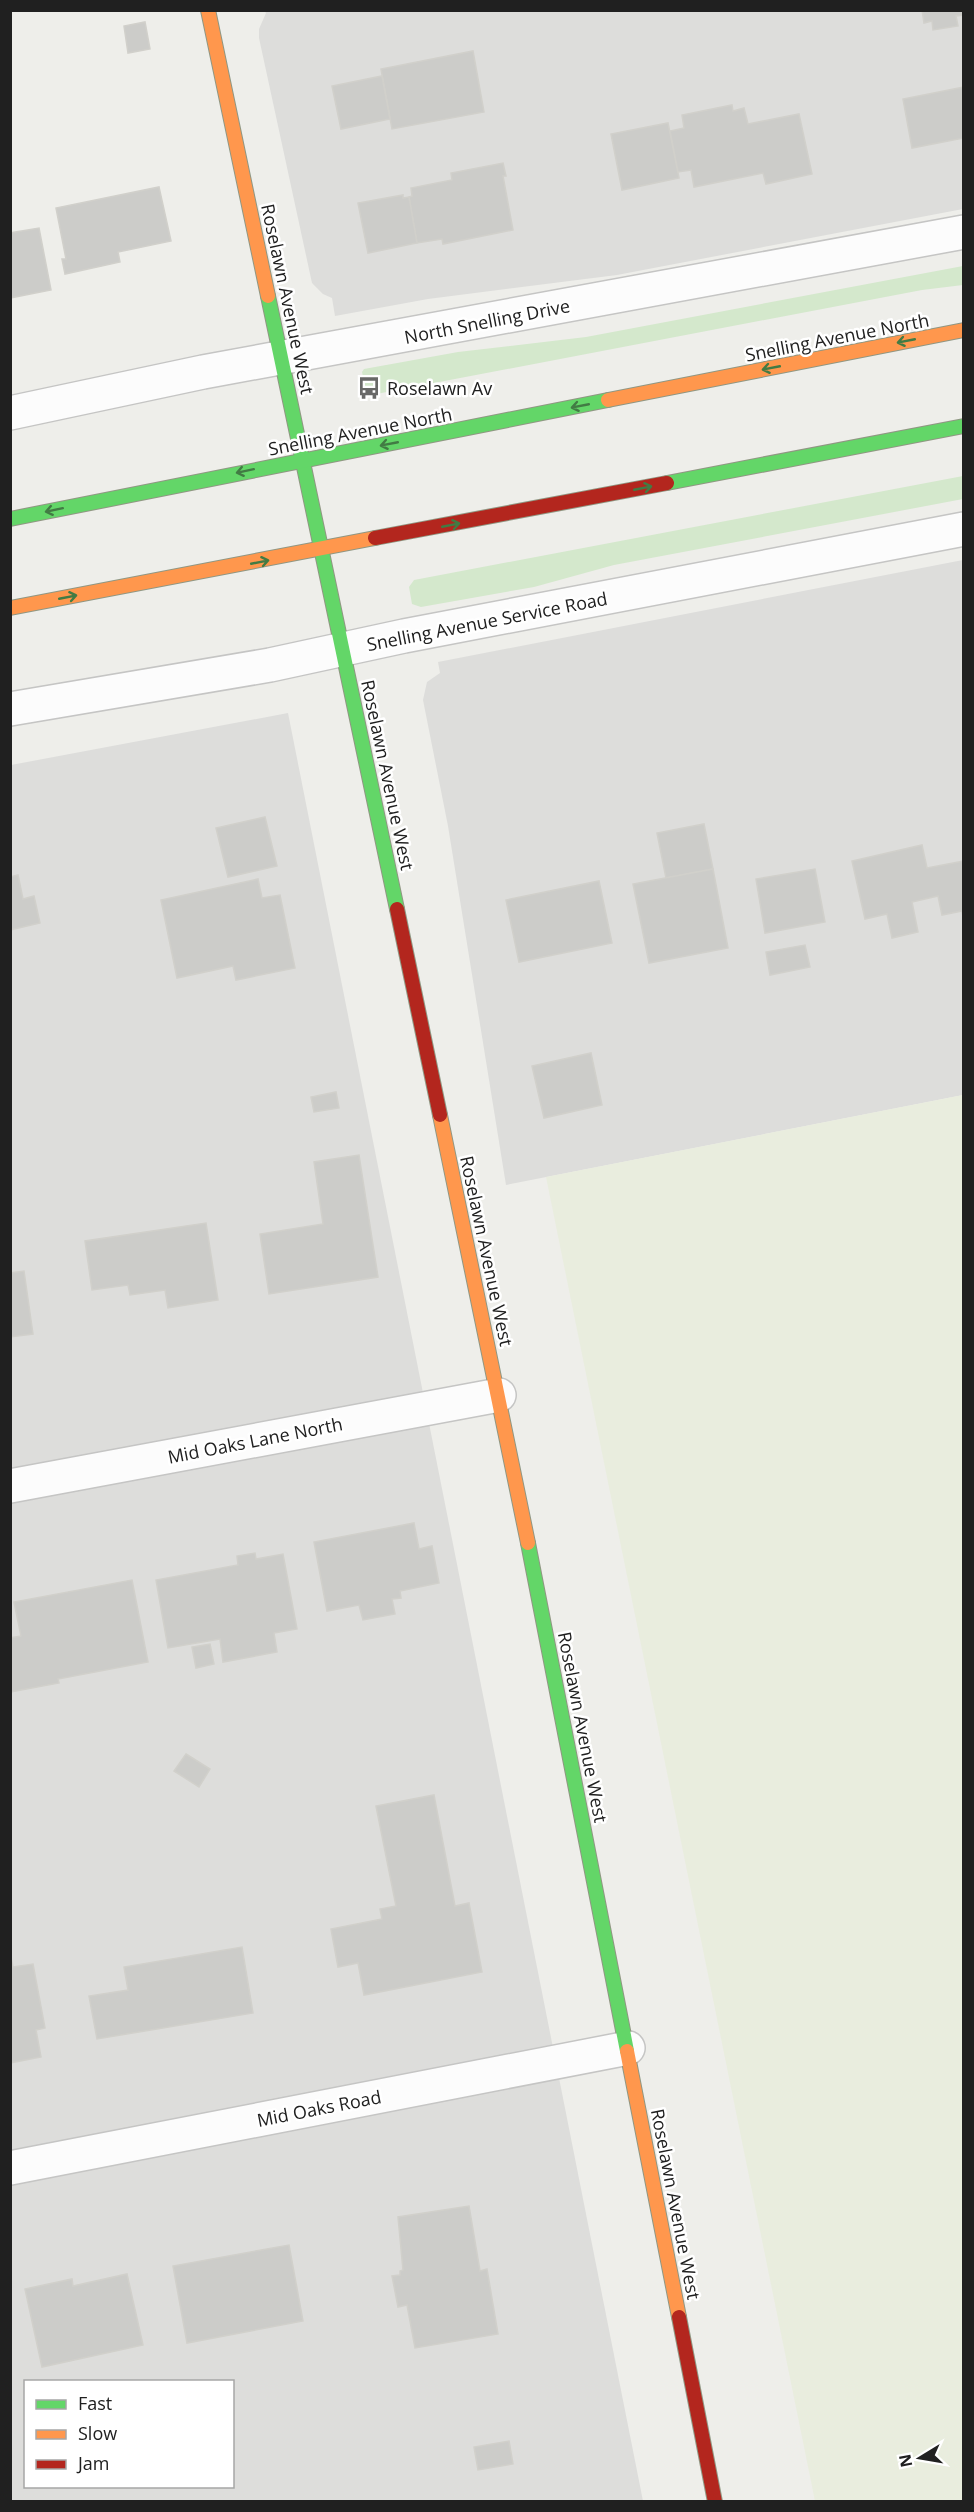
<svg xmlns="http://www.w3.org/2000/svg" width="974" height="2512" viewBox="0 0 974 2512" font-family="'Open Sans',sans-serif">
	<rect width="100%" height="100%" fill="#eeeeea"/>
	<g fill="#dddddb" fill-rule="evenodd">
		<polygon points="264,10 963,11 963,209 617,275 428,299 335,316 332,298 323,294 312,283 259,38 259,29 266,13"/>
		<polygon points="963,560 963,1095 506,1185 448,826 423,700 427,682 440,673 438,662"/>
		<path d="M288 713 643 2501 11 2502V765ZM26 2382H232V2486H26Z"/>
	</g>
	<polygon fill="#e9edde" points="963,1095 963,2501 815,2501 546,1177"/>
	<g fill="#d4e8cc">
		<polygon points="963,266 963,285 922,290 371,395 366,391 362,372 364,369 458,352 586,337"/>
		<polygon points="963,476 963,499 614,565 534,587 421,607 412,604 409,587 414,580"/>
	</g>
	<g fill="#ccccc9" stroke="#d1d0cb" stroke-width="1.5">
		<polygon points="922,10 964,10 964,15 956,16 958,26 933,30 932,21 924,23"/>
		<polygon points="145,22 150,49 128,53 124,26"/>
		<polygon points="473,51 484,112 392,129 381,69"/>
		<polygon points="382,76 390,119 341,129 332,86"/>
		<polygon points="964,87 964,138 912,148 903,99"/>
		<polygon points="732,105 733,111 744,108 748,124 799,114 812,174 766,184 763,173 694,187 691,170 678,172 670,131 684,128 682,115"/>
		<polygon points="668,123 679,178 622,190 611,134"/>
		<polygon points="503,163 506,176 503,176 513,230 443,244 442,239 417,243 409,197 412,196 411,188 452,180 451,173"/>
		<polygon points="159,187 171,241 118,252 120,262 65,274 62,259 66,259 56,208"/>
		<polygon points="403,195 403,198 409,197 417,243 368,253 358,203"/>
		<polygon points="39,228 51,290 10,298 10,233"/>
		<polygon points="265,817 277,866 228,877 216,828"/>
		<polygon points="704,824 713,869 666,878 657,833"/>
		<polygon points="922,845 927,868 964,861 964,921 962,911 942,915 938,896 912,902 918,932 892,938 887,914 865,919 852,861"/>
		<polygon points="713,869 728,948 649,963 633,884"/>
		<polygon points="815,869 825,922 765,933 756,879"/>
		<polygon points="18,875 23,899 34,896 40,923 10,930 10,877"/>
		<polygon points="258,879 262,898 280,895 295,968 236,980 233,966 177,978 161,900"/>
		<polygon points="599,881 612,943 519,962 506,900"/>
		<polygon points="805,945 810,967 770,975 766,952"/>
		<polygon points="591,1053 602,1105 544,1118 532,1066"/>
		<polygon points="336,1092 339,1108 314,1112 311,1097"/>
		<polygon points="359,1155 378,1277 269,1294 260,1234 323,1224 314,1162"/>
		<polygon points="206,1223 218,1300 168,1308 165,1290 130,1295 128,1285 92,1290 85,1241"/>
		<polygon points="24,1271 33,1334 10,1337 10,1273"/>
		<polygon points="414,1523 419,1549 432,1546 439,1583 400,1591 401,1598 392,1599 395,1614 363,1620 359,1605 327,1611 314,1542"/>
		<polygon points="255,1553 256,1559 283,1554 297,1629 274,1633 277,1652 223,1662 220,1639 168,1648 156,1580 238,1565 237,1556"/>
		<polygon points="132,1580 148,1662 58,1679 59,1683 10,1692 10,1638 21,1636 14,1602"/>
		<polygon points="210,1644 214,1664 196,1668 192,1647"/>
		<polygon points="186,1754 210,1769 199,1787 174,1771"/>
		<polygon points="434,1795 455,1906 469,1903 482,1972 364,1995 358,1963 338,1967 331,1929 382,1919 380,1909 396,1906 376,1806"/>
		<polygon points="242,1947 253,2013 97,2039 89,1996 128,1990 124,1967"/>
		<polygon points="10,1953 13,1967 33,1964 45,2028 36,2030 41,2057 10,2063"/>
		<polygon points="469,2206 480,2271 487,2269 498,2334 415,2348 407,2305 398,2307 392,2276 400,2275 400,2271 403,2270 398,2217"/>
		<polygon points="289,2245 303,2321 187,2343 173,2266"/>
		<polygon points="127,2274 143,2345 42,2367 25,2289 72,2279 73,2286"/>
		<polygon points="509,2441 513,2464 478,2470 474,2447"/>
	</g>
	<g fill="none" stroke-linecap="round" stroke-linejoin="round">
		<g stroke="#c5c5c4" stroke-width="36">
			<g id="street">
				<polyline points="10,413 203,372 964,232"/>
				<polyline points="10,709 270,665 404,636 964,529"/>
				<polyline points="10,1486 499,1395"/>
				<polyline points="10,2168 628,2048"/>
			</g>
		</g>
		<g stroke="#909783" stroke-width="16">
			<g id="fast">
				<polyline points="268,296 397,909"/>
				<polyline points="667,483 964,426"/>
				<polyline points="10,519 608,400"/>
				<polyline points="528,1543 627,2051"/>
			</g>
		</g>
		<g stroke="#909783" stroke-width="16">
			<g id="slow">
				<polyline points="208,10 268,296"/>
				<polyline points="608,400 964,330"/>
				<polyline points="10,608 375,538"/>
				<polyline points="440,1115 528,1543"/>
				<polyline points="627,2051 679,2317"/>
			</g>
		</g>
		<g stroke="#909783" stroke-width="16">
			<g id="jam">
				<polyline points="375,538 667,483"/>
				<polyline points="397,909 440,1115"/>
				<polyline points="679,2317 715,2502"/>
			</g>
		</g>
		<use href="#street" stroke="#fcfcfc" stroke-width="33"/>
		<use href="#fast" stroke="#63d668" stroke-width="14"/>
		<use href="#slow" stroke="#ff974d" stroke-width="14"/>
		<use href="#jam" stroke="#b3261e" stroke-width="14"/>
	</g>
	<defs><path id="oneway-shaft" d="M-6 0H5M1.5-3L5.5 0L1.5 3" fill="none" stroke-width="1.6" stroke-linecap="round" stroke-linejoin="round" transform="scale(1.5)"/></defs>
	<g stroke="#427b44">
		<use href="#oneway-shaft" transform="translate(906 341) rotate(169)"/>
		<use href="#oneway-shaft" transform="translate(771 368) rotate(169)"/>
		<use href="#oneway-shaft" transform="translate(580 406) rotate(169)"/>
		<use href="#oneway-shaft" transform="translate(389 444) rotate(169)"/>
		<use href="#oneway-shaft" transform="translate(245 471) rotate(168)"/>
		<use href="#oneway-shaft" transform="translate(643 488) rotate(-11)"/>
		<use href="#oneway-shaft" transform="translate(54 510) rotate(168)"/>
		<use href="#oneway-shaft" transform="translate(451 525) rotate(-11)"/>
		<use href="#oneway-shaft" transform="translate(260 562) rotate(-11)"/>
		<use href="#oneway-shaft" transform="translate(68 597) rotate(-11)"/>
	</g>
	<defs>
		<g id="bus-bare" transform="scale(1.8)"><path d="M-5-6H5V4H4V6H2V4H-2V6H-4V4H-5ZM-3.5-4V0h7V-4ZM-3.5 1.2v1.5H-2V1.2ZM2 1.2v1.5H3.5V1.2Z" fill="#686867" stroke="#fff" stroke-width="2.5" paint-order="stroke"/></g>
	</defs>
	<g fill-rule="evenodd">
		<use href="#bus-bare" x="369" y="388"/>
	</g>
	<g text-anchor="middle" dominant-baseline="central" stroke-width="5" stroke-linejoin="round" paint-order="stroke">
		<g font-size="18" fill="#202020" stroke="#fff">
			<text transform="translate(288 299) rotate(78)">Roselawn Avenue West</text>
			<text transform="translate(487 321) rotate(-11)">North Snelling Drive</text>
			<text transform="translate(837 337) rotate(-11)">Snelling Avenue North</text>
			<text transform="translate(360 431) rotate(-11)">Snelling Avenue North</text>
			<text transform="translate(487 621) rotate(-11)">Snelling Avenue Service Road</text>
			<text transform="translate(388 775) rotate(78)">Roselawn Avenue West</text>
			<text transform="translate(487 1251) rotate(78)">Roselawn Avenue West</text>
			<text transform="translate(255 1440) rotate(-11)">Mid Oaks Lane North</text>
			<text transform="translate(583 1727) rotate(79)">Roselawn Avenue West</text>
			<text transform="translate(319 2108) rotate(-11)">Mid Oaks Road</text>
			<text transform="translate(676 2204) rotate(79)">Roselawn Avenue West</text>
		</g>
		<g font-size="18" fill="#202020" stroke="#fff" text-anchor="start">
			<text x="387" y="388">Roselawn Av</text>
		</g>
	</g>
	<rect width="974" height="2512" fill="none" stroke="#202020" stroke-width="24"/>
	<rect x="24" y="2380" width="210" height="108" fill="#ffffff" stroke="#a6a6a6" stroke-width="1.5"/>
	<rect x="36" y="2400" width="30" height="9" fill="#63d668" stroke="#a6a6a6" stroke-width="1.5"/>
	<text x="78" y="2410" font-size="18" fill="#202020">Fast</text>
	<rect x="36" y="2430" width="30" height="9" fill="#ff974d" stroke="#a6a6a6" stroke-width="1.5"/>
	<text x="78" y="2440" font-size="18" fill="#202020">Slow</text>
	<rect x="36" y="2460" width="30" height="9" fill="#b3261e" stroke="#a6a6a6" stroke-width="1.5"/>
	<text x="78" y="2470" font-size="18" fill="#202020">Jam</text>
	<g transform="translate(920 2458) rotate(259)" stroke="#ffffff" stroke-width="4.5" paint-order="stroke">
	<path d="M0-4.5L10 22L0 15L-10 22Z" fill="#202020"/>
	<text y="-9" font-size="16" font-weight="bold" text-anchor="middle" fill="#202020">N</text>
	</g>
</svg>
